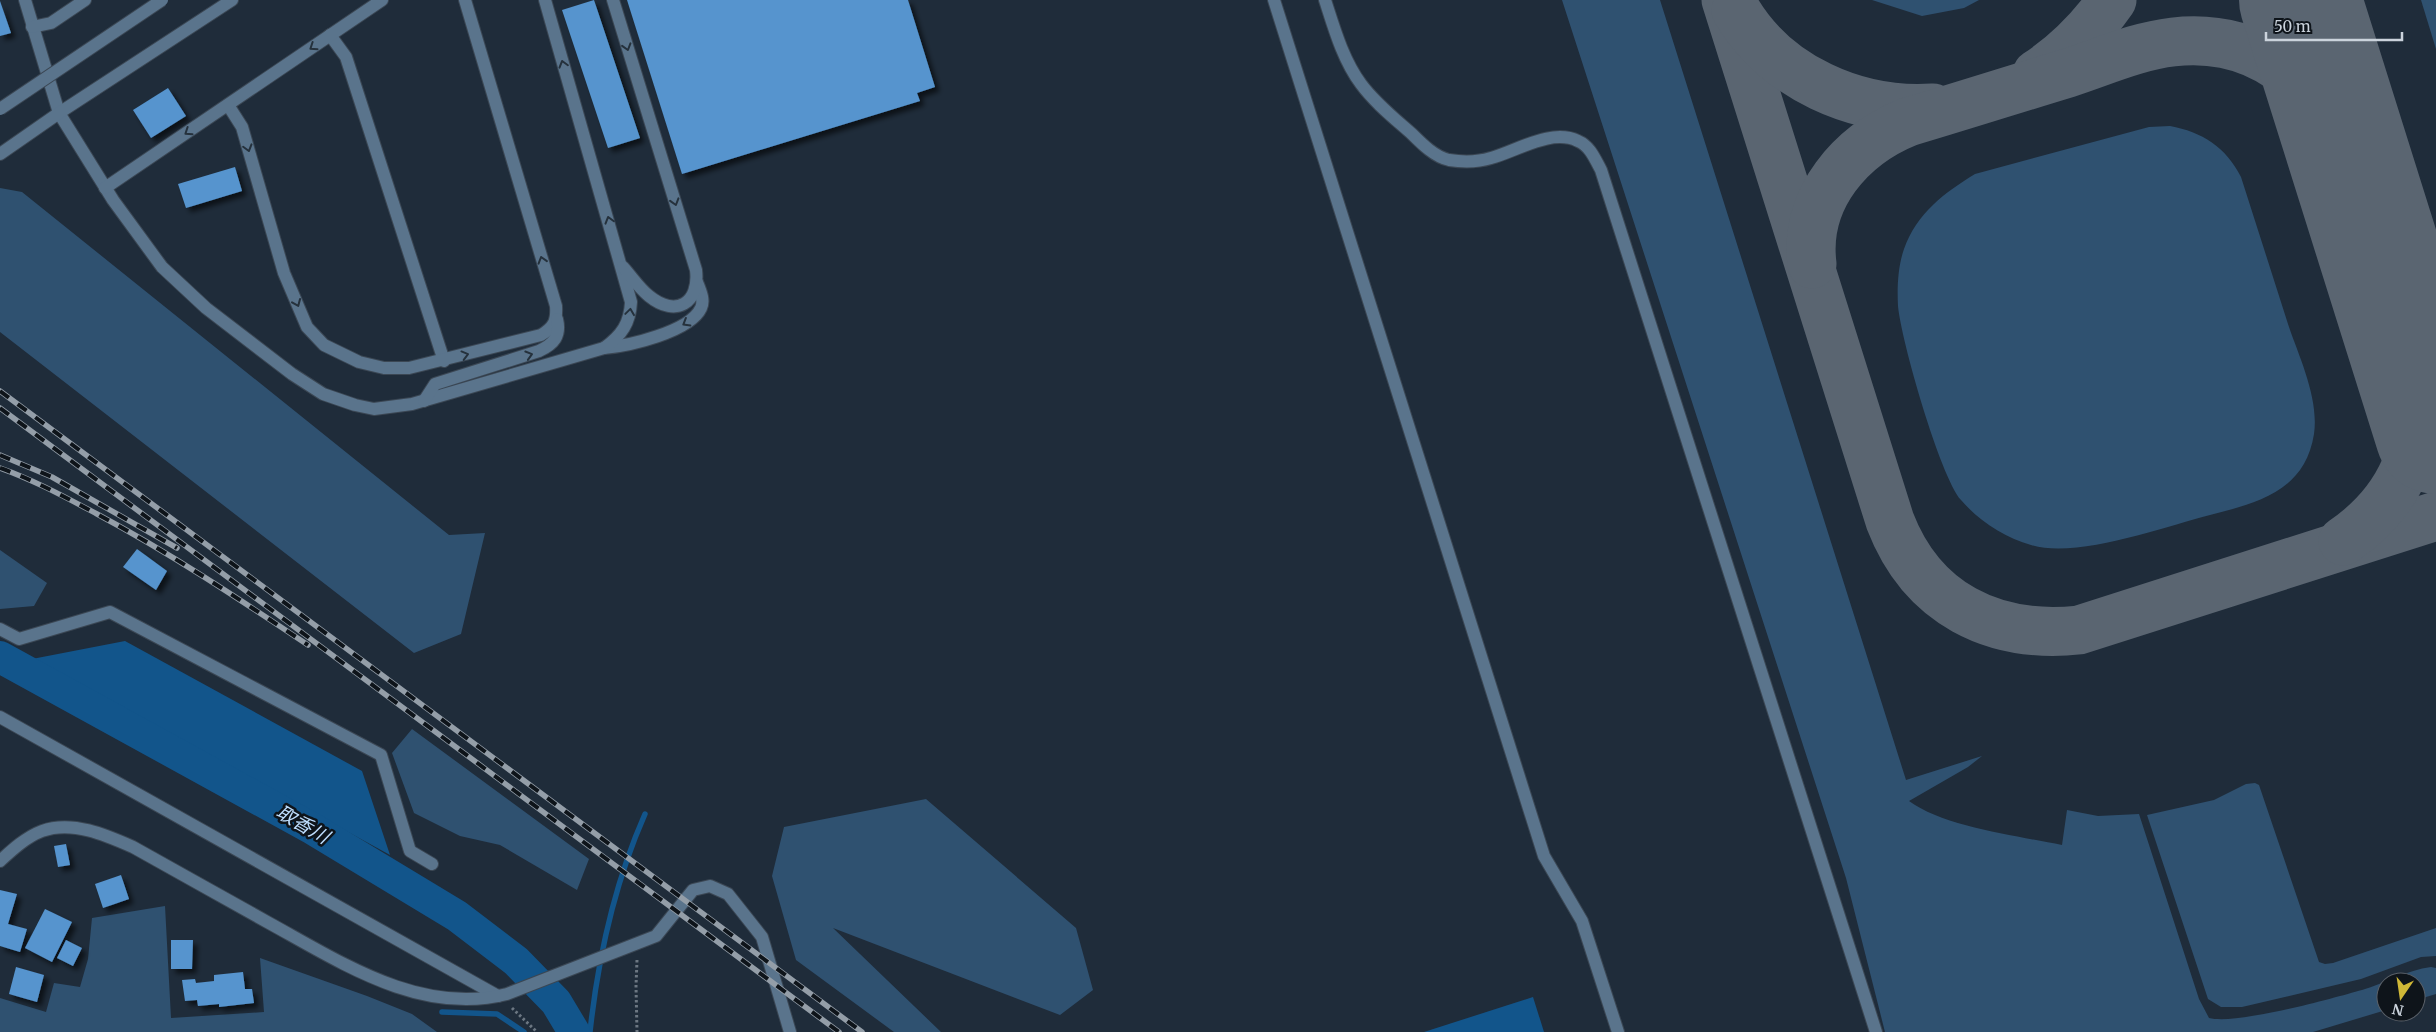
<svg xmlns="http://www.w3.org/2000/svg" width="2436" height="1032" viewBox="0 0 2436 1032" font-family="Merriweather,'Noto Sans JP',serif">
	<defs>
		<filter id="shadow"><feDropShadow dx="4.5" dy="4.5" stdDeviation="2.5" flood-color="#0009"/></filter>
	</defs>
	<rect width="100%" height="100%" fill="#1f2c3a"/>
	<g fill="#2f5170">
		<path d="M1562 0H1660L1906 780 1982 756 1968 767 1909 801C1944 827 2019 836 2062 845L2067 810 2098 816 2139 814 2199 999 2209 1018C2237 1025 2330 999 2362 990 2385 983 2407 970 2431 967L2436 968V994L2416 1000V982H2386V1010L2313 1032H1885L1846 878Z"/>
		<polygon points="1872,0 1979,0 1964,8 1922,16"/>
		<polygon points="2421,0 2436,0 2436,49"/>
		<path d="M2170 126C2202 132 2226 147 2241 177 2257 227 2273 277 2289 327 2300 359 2319 399 2314 434 2305 491 2258 503 2210 515 2163 527 2077 559 2031 545 2005 538 1978 520 1961 500 1940 476 1901 340 1898 306 1897 287 1898 266 1904 249 1917 213 1944 193 1975 174L2149 127Z"/>
		<polygon points="0,188 22,192 449,535 485,533 461,634 414,653 0,332"/>
		<polygon points="0,550 47,583 34,606 0,609"/>
		<polygon points="412,729 589,859 577,890 500,845 460,836 414,813 392,753"/>
		<polygon points="2255,783 2259,785 2319,962 2325,964 2333,963 2436,928 2436,956 2421,957 2361,979 2242,1007 2221,1007 2208,999 2147,815 2214,800 2246,784"/>
		<polygon points="926,799 1076,928 1093,990 1060,1015 833,928 941,1032 894,1032 796,960 772,876 784,827"/>
		<polygon points="165,906 171,1018 264,1012 260,958 367,996 412,1014 437,1032 0,1032 0,998 46,1012 54,983 80,987 88,959 92,918"/>
	</g>
	<g fill="#12558b">
		<polygon points="125,641 362,771 390,855 32,659"/>
		<polygon points="1533,997 1544,1032 1424,1032"/>
	</g>
	<g fill="none" stroke-linecap="round" stroke-linejoin="round">
		<g stroke="#12558b" stroke-width="5.5">
			<polyline points="442,1012 497,1014 524,1032"/>
			<path d="M590 1032C598 958 615 882 645 814"/>
		</g>
		<polyline stroke="#12558b" stroke-width="32" points="0,657 313,829 457,916 516,961 556,1002 574,1032"/>
		<g stroke="#5a6571" stroke-width="49">
			<path d="M1726 0 1890 521C1922 604 1993 639 2079 630L2436 516"/>
			<path d="M1736 10C1776 78 1857 113 1933 108"/>
			<path d="M2037 74C2067 54 2091 30 2112 0"/>
			<path d="M1812 264C1804 198 1851 145 1908 122 1962 106 2015 89 2068 73 2102 62 2137 46 2173 42 2252 33 2307 75 2344 141"/>
			<path d="M2343 541C2402 501 2424 444 2418 375"/>
		</g>
		<polyline stroke="#5a6571" stroke-width="122" points="2300,0 2436,433"/>
	</g>
	<g fill="#5694ce" filter="url(#shadow)">
		<polygon points="594,0 640,138 608,148 562,10"/>
		<polygon points="627,0 908,0 935,87 917,93 920,101 682,174"/>
		<polygon points="0,1 11,33 0,36"/>
		<polygon points="168,88 186,116 151,138 133,110"/>
		<polygon points="235,167 242,191 186,208 178,184"/>
		<polygon points="137,549 167,571 156,590 123,567"/>
		<polygon points="66,844 70,865 58,867 54,846"/>
		<polygon points="121,875 129,899 103,908 95,884"/>
		<polygon points="0,890 17,894 8,924 27,929 20,952 0,946"/>
		<polygon points="45,909 72,922 52,962 25,948"/>
		<polygon points="66,940 82,948 73,966 57,958"/>
		<polygon points="171,940 193,940 192,969 171,969"/>
		<polygon points="16,967 44,975 37,1002 9,994"/>
		<polygon points="243,972 245,989 252,989 254,1003 219,1007 219,1004 198,1006 197,1000 185,1001 182,980 195,979 196,983 214,981 214,975"/>
	</g>
	<g fill="none" stroke-linecap="round" stroke-linejoin="round">
		<g stroke="#3b4754" stroke-width="14">
			<g id="minor">
				<path d="M25 0 59 113 113 200 162 267 206 308 292 374 323 394 355 405 374 409 412 404 604 348C628 346 690 332 701 308 705 300 700 290 697 282"/>
				<path d="M545 0 631 302C630 323 622 335 604 348"/>
				<path d="M613 0 696 270C700 303 676 318 649 296 639 288 632 277 623 267"/>
				<polyline points="1274,0 1544,856 1582,921 1618,1032"/>
				<path d="M1325 0C1334 28 1343 60 1361 84 1375 103 1394 118 1412 134 1422 144 1435 157 1449 160 1462 162 1478 162 1491 158 1517 151 1551 128 1578 141 1590 146 1595 159 1601 170L1876 1032"/>
				<polyline points="32,27 51,23 85,0"/>
				<polyline points="330,35 346,57 444,361"/>
				<path d="M228 105 242 127 284 273 307 327 324 345 359 362 384 368H409L541 335C554 327 557 321 556 306L465 0"/>
				<polyline points="0,154 59,113 232,0"/>
				<polyline points="105,188 382,0"/>
				<path d="M424 401 435 384 539 351C554 344 561 336 557 319"/>
				<polyline points="0,629 19,639 110,612 381,755 410,851 432,864"/>
				<polyline points="0,717 498,996"/>
				<path d="M0 861C12 850 26 837 42 831 72 820 106 835 133 847 178 872 224 898 269 923 342 963 421 1016 507 994L656 936 693 890 710 886 728 894 762 937 790 1032"/>
			</g>
		</g>
		<g stroke="#6c7782" stroke-width="3" stroke-dasharray="2.5 2.5" stroke-linecap="butt">
			<polyline points="637,960 636,986 637,1032"/>
			<polyline points="512,1008 537,1032"/>
		</g>
		<use href="#minor" stroke="#5a748c" stroke-width="12"/>
		<g stroke="#949ea8" stroke-width="5.5">
			<g id="rail">
				<polyline points="0,391 862,1032"/>
				<polyline points="0,408 839,1032"/>
				<polyline points="0,455 52,477 177,548"/>
				<path d="M0 468C34 480 65 497 97 514 170 553 239 599 308 645"/>
			</g>
		</g>
		<use href="#rail" stroke="#0e141a" stroke-width="4" stroke-dasharray="11" stroke-linecap="butt"/>
		<g stroke="#3b4754" stroke-width="14" stroke-linecap="butt">
			<polyline id="minor-bridge" points="0,109 162,0"/>
		</g>
		<use href="#minor-bridge" stroke="#5a748c" stroke-width="12"/>
	</g>
	<defs><path id="oneway-chevron" d="M-2-3.5L2.5 0L-2 3.5" fill="none" stroke-width="1.6" stroke-linecap="round" stroke-linejoin="round" transform="scale(1.25)"/></defs>
	<g stroke="#25313c">
		<use href="#oneway-chevron" transform="translate(313 47) rotate(146)"/>
		<use href="#oneway-chevron" transform="translate(627 47) rotate(73)"/>
		<use href="#oneway-chevron" transform="translate(563 64) rotate(-106)"/>
		<use href="#oneway-chevron" transform="translate(188 132) rotate(146)"/>
		<use href="#oneway-chevron" transform="translate(248 148) rotate(74)"/>
		<use href="#oneway-chevron" transform="translate(675 202) rotate(73)"/>
		<use href="#oneway-chevron" transform="translate(609 220) rotate(-106)"/>
		<use href="#oneway-chevron" transform="translate(542 260) rotate(-107)"/>
		<use href="#oneway-chevron" transform="translate(297 303) rotate(67)"/>
		<use href="#oneway-chevron" transform="translate(630 312) rotate(-82)"/>
		<use href="#oneway-chevron" transform="translate(686 323) rotate(149)"/>
		<use href="#oneway-chevron" transform="translate(465 355) rotate(-15)"/>
		<use href="#oneway-chevron" transform="translate(529 355) rotate(-17)"/>
	</g>
	<g text-anchor="middle" dominant-baseline="central" stroke-width="5" stroke-linejoin="round" paint-order="stroke">
		<g font-size="19" font-style="italic" fill="#bdddfd" stroke="#0e141a">
			<text transform="translate(303 824) rotate(30)">取香川</text>
		</g>
	</g>
	<g transform="translate(2401 997) rotate(193)"><circle r="24" fill="#0e141a" stroke="#5a6068"/>
	<path d="M0-4L9 19L0 12L-9 19Z" fill="#d0b837"/>
	<text y="-8" font-size="14" font-weight="bold" text-anchor="middle" fill="#cbd3dc">N</text>
	</g>
	<path d="M2266 32v8h136v-8" fill="none" stroke="#cbd3dc" stroke-width="2.5"/>
	<text x="2274" y="32" font-size="15" fill="#cbd3dc" stroke="#0e141a" stroke-width="4" paint-order="stroke">50 m</text>
</svg>
